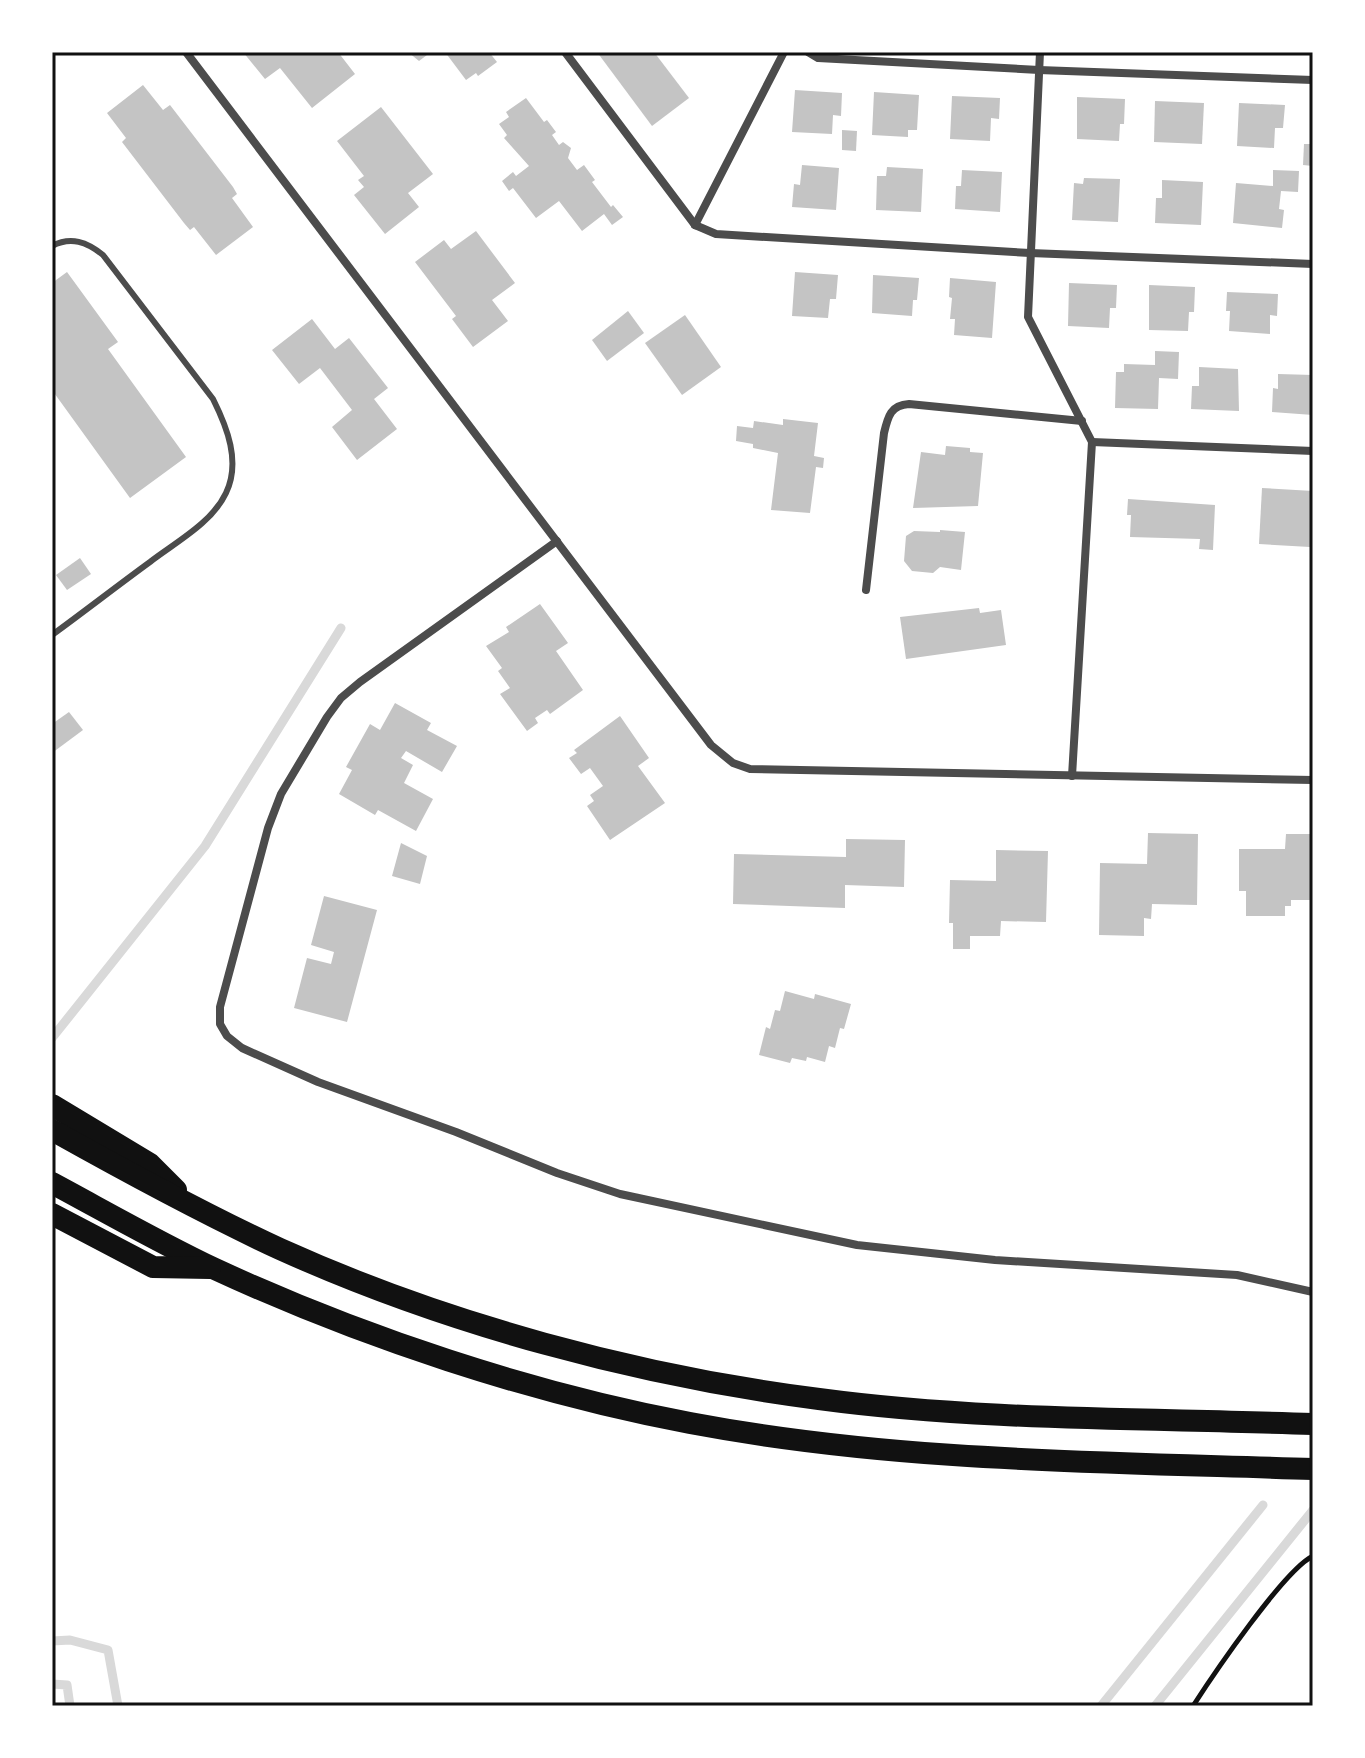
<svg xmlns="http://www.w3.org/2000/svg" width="1365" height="1758" viewBox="0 0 1365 1758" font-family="'Archivo Narrow',sans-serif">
	<rect width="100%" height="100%" fill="#fff"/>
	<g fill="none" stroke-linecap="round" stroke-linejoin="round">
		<g stroke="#d9d9d9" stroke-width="9">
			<polyline points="52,1038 205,846 341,628"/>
			<polyline points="52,1641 70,1640 108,1650 118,1706"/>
			<polyline points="52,1684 67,1685 70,1706"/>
			<polyline points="1101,1706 1263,1505"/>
			<polyline points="1155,1706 1313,1510"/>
		</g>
	</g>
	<g fill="#c4c4c4">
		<polygon points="243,52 338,52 355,74 312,108 280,68 265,79"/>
		<polygon points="408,52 431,52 419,61"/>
		<polygon points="445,52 489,52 497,62 478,76 476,73 466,80"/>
		<polygon points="597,52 654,52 689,98 652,126"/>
		<polygon points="143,85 163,110 170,105 233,187 237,194 232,198 253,227 216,255 194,227 190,230 184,223 122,142 126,138 107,113"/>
		<polygon points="795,90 842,93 841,116 833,115 832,134 792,132"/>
		<polygon points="874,92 919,95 917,130 908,130 908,137 872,135"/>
		<polygon points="952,96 1000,98 999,119 991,118 990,141 950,139"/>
		<polygon points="1077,97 1125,99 1124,124 1120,124 1119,141 1077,139"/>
		<polygon points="526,98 544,122 547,120 556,132 552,135 559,145 563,142 571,148 568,158 577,170 584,165 595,180 592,182 611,207 613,205 623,217 612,225 604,214 582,231 559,201 536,218 513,188 509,191 502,181 513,172 516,176 529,166 504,138 507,135 499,124 509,117 506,112"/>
		<polygon points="1155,101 1204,103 1202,144 1154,142"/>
		<polygon points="1239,103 1285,105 1283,128 1275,128 1274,148 1237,146"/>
		<polygon points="381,107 433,174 408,193 419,207 385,234 354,195 364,187 358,180 364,176 337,141"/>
		<polygon points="842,130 857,131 856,151 842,150"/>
		<polygon points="1304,144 1313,144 1313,166 1303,165"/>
		<polygon points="802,165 839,168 836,210 792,207 794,184 800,185"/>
		<polygon points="887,167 923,169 921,212 876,210 877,176 886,176"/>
		<polygon points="962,170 1002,172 1000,212 955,209 956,186 961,186"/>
		<polygon points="1273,170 1299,171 1298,192 1281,191 1279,209 1284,210 1282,228 1233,223 1236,183 1273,186"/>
		<polygon points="1084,178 1120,179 1118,222 1072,220 1074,183 1083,184"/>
		<polygon points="1162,180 1203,182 1201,225 1155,223 1156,198 1162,198"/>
		<polygon points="476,231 515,283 492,300 508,321 473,347 452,319 456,316 415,262 444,240 451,249"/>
		<polygon points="67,272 118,342 108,349 186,457 130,498 52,390 52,283"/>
		<polygon points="795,272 838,275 836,299 830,299 828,318 792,316"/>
		<polygon points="873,275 919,278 917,300 913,300 912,316 872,313"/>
		<polygon points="950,278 996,282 992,338 954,335 955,319 950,319 952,298 949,297"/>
		<polygon points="1069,283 1117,285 1116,308 1110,308 1109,328 1068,326"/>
		<polygon points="1149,285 1195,287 1194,312 1189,312 1188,331 1149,330"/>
		<polygon points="1227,292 1278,294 1277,316 1270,315 1270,334 1229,331 1230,311 1226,311"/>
		<polygon points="628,311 644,333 607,361 592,340"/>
		<polygon points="685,315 721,367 682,395 645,343"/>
		<polygon points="312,319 335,349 349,338 388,388 374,399 397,429 357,460 332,427 352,410 320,368 299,384 272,350"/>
		<polygon points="1155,351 1179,352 1178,379 1159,378 1158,409 1115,408 1116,372 1124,372 1124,364 1155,365"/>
		<polygon points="1199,367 1238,369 1239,411 1191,409 1192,386 1199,386"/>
		<polygon points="1278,374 1313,375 1313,415 1272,412 1273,388 1278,389"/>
		<polygon points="783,419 818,423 814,456 824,458 823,468 816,467 810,513 771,510 778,453 753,448 753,444 736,441 737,426 753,428 754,421 783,425"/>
		<polygon points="946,446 970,448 970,452 983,453 978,506 913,508 921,452 945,455"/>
		<polygon points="1262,488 1313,491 1310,547 1259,544"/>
		<polygon points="1128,499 1215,505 1213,550 1199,549 1200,539 1130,537 1131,515 1127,515"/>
		<polygon points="940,530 965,532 961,570 940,567 933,573 912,571 904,561 906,536 914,531 940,532"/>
		<polygon points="80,558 91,574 67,590 56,575"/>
		<polygon points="540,604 568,643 556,651 583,690 550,714 547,710 535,718 538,723 527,731 500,694 510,688 498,671 502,668 486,646 509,632 506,627"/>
		<polygon points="979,608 980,613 1001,610 1006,645 906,659 900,617"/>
		<polygon points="395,703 431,723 427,730 457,746 442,772 406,751 401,758 413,765 404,783 433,799 416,831 378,810 375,815 339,794 352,770 346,767 370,724 380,730"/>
		<polygon points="69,712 83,730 52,753 52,724"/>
		<polygon points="620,716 649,758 638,766 665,803 610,840 587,806 594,801 590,795 603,786 590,768 581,774 569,758 577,753 574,750"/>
		<polygon points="1148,833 1198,834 1197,905 1152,904 1151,919 1144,918 1144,936 1099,935 1100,863 1147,864"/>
		<polygon points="1286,834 1313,834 1313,900 1291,900 1291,906 1285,906 1285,916 1246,916 1246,891 1239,891 1239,849 1285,849"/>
		<polygon points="846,839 905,840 904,887 845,885 845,908 733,904 734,854 846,857"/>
		<polygon points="401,843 427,856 420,884 392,876"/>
		<polygon points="996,850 1048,851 1046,922 1001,921 1000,936 970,936 970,949 953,949 953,923 949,923 950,880 996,881"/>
		<polygon points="324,896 377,910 347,1022 294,1008 307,958 331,964 334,952 311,945"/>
		<polygon points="785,991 814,999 815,994 851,1004 844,1029 840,1028 835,1048 829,1046 825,1062 807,1057 806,1061 792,1058 790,1063 759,1055 766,1027 770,1029 775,1010 780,1011"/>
	</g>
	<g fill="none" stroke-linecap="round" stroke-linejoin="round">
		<path stroke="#111" stroke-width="5" d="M1193 1706C1213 1675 1284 1570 1313 1556"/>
		<path stroke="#4c4c4c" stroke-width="6" d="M52 246C71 236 87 242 103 255L213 399C227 427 241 462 226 493 212 523 176 542 150 562 117 586 85 611 52 635"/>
		<g stroke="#4c4c4c" stroke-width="8">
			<polyline points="186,52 711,745 733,763 750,769 1313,780"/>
			<polyline points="565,52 695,225"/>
			<polyline points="808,52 818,58 1039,70 1313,80"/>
			<polyline points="1040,52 1028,317 1092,442 1072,776"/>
			<polyline points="695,225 716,234 1030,253 1313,264"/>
			<polyline points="695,225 784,52"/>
			<polyline points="1092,442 1313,451"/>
			<polyline points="557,541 360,682 341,698 327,717 281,794 268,828 220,1007 220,1024 227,1036 242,1048 318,1082 456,1132 557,1173 620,1194 857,1245 995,1260 1237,1275 1313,1292"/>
			<path d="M866 590 884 433C888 416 891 405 909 404L1082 421"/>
		</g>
		<g stroke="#111" stroke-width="22">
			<polyline points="52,1105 150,1164 176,1190"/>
			<path d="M52 1130C127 1172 202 1213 280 1249 446 1324 638 1376 819 1399 982 1421 1149 1418 1313 1424"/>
			<path d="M52 1183C106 1212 160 1243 215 1269 362 1337 531 1393 690 1423 896 1462 1105 1462 1313 1469"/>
			<polyline points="52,1214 153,1267 210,1268"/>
		</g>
	</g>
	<rect width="1365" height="1758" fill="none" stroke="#ffffff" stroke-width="108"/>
	<rect x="54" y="54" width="1257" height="1650" fill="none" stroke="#111" stroke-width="3"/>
</svg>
